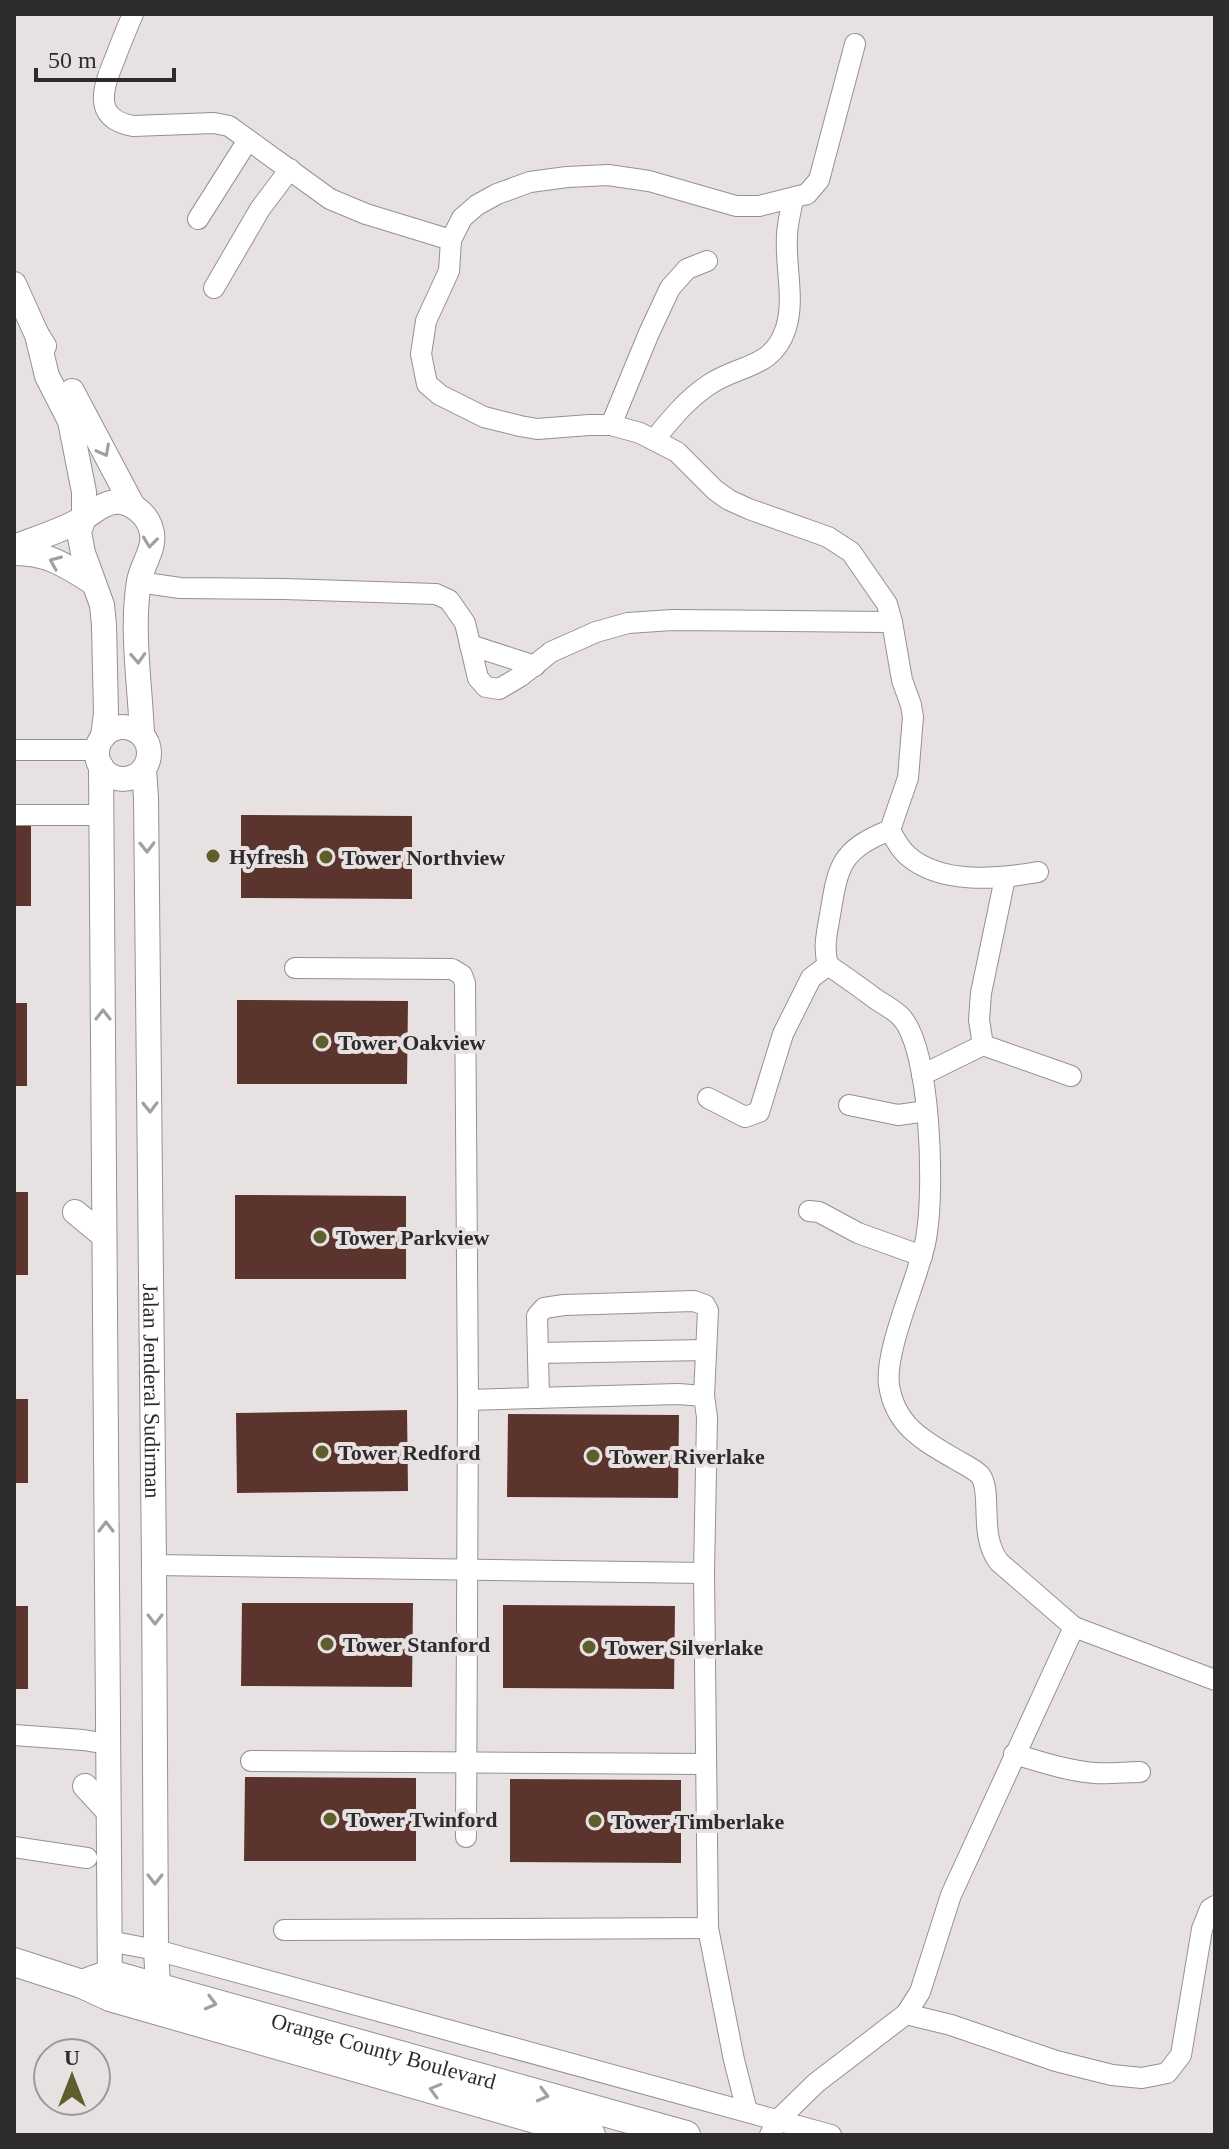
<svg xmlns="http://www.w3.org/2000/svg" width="1229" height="2149" viewBox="0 0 1229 2149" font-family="Georgia,serif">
	<rect width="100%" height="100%" fill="#e8e1e2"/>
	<g fill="#5b342e">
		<polygon points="241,815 412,816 412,899 241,898"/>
		<rect x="14" y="823" width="17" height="83"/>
		<polygon points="237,1000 408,1001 407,1084 237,1084"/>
		<rect x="14" y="1003" width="13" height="83"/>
		<rect x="14" y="1192" width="14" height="83"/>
		<polygon points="235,1195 406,1196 406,1279 235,1279"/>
		<rect x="14" y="1399" width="14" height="84"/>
		<polygon points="407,1410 408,1491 237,1493 236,1413"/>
		<polygon points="508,1414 679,1415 678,1498 507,1497"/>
		<polygon points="242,1603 413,1603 412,1687 241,1686"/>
		<polygon points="503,1605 675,1606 674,1689 503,1688"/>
		<rect x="14" y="1606" width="14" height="83"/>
		<polygon points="245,1777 416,1778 416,1861 244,1861"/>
		<polygon points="510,1779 681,1780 681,1863 510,1862"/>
	</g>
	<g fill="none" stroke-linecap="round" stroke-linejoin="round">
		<g stroke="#969091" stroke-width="22">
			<g id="minor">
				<path d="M133 14C127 28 121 42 116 56 104 85 90 118 133 126L214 123 229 126 330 199 366 214 451 240 449 271 426 321 421 354 427 384 440 395 484 417 520 426 537 429 589 425H611L640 433 677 452 715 490 729 500 749 509 828 537 851 552 887 604 892 622 902 680 911 705 913 717 908 778 890 830C840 850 838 866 830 915 827 932 823 948 828 965 844 976 861 988 877 1000 885 1005 896 1011 902 1018 931 1052 934 1187 927 1232 926 1244 922 1256 918 1268 909 1298 885 1355 889 1385 895 1425 922 1440 955 1459 963 1464 973 1468 980 1475 993 1491 978 1535 999 1562L1074 1627 951 1895 920 1992 906 2014 816 2083 778 2120 770 2135"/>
				<polyline points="198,219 248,140"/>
				<polyline points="451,240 462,218 477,205 497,194 530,182 567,177 608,175 649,181 736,206 759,206 807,194 819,180 855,44"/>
				<polyline points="214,288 260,209 290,169"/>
				<polyline points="611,425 649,333 670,288 687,269 707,261"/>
				<path d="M654 440C671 419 687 399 710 384 740 364 773 369 786 328 795 298 785 267 787 236 787 224 791 211 793 199"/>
				<polyline points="139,582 180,588 284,589 436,594 449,600 465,623 478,678 486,687 499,689 521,676 551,652 596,632 628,623 672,620 885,622"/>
				<polyline points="470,645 535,666"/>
				<polyline points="14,750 97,750"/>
				<polyline points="14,815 101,815"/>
				<path d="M890 830C895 840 900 849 908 856 942 885 998 879 1038 872"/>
				<polyline points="295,968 452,969 462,975 465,983 468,1400 678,1394 704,1396 707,1417 704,1573 708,1928 734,2060 747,2111"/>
				<polyline points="983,1045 979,1020 981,993 1005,878"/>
				<polyline points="922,1075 983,1045 1071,1076"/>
				<polyline points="708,1098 745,1117 759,1112 783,1034 811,978 828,965"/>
				<polyline points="849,1105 898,1115 927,1111"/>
				<polyline points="809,1211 819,1212 858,1233 922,1256"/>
				<polyline points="538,1353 706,1350"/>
				<polyline points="539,1398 537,1316 544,1308 564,1305 694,1301 705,1305 708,1311 704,1396"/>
				<polyline points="154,1565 704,1573"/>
				<polyline points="1074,1627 1215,1680"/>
				<polyline points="14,1735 83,1740 108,1744"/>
				<path d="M1014 1754C1041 1762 1068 1771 1095 1773 1110 1774 1126 1772 1140 1772"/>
				<polyline points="251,1761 706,1764"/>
				<polyline points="466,1837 468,1400"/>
				<polyline points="14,1847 87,1858"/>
				<polyline points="284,1930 708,1928"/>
				<polyline points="109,1941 156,1950 831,2135"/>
				<polyline points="906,2014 951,2025 1056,2061 1112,2075 1142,2078 1167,2073 1181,2055 1202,1929 1210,1909 1215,1906"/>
			</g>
		</g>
		<g stroke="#969091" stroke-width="26">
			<g id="tertiary">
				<polyline points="14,284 37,335 44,346"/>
				<polyline points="37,335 47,376 70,421 84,492 84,518 79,532 83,553 102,605 104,625 106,713 103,737"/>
				<polyline points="72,391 133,506"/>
				<path d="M14 547C37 538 61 531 82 519 93 513 101 504 114 502 130 500 147 514 151 529 157 547 142 564 139 581 131 631 140 684 142 734"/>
				<path d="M14 553C48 553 65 565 92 582"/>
				<circle cx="123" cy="753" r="26"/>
				<polyline points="101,766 110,1991"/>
				<path id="s1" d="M144 769 146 798 154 1565 156 1950 159 2003"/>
				<polyline points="75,1212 104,1236"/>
				<polyline points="85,1786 108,1811"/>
			</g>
		</g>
		<g stroke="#969091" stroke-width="30">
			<g id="secondary">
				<polyline points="14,1962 82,1984 110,1997 591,2135"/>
				<path id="s2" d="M82 1984 110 1974 686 2135"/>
			</g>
		</g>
		<use href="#minor" stroke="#fff" stroke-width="20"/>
		<use href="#tertiary" stroke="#fff" stroke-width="24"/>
		<use href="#secondary" stroke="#fff" stroke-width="28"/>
	</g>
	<defs><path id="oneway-chevron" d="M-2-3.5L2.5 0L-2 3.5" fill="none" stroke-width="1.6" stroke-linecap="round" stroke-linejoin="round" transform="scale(2)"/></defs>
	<g stroke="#a1a0a0">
		<use href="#oneway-chevron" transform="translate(104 451) rotate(62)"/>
		<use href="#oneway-chevron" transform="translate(150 542) rotate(97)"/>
		<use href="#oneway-chevron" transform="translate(55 562) rotate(-157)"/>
		<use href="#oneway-chevron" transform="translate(138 658) rotate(87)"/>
		<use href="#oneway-chevron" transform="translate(147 847) rotate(89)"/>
		<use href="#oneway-chevron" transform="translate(103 1015) rotate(-90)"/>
		<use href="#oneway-chevron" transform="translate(150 1107) rotate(89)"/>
		<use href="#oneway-chevron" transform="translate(106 1527) rotate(-90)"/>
		<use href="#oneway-chevron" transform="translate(155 1619) rotate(90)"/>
		<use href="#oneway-chevron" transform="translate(155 1879) rotate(90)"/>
		<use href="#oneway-chevron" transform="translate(211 2003) rotate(15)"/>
		<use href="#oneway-chevron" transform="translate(435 2090) rotate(-164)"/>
		<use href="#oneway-chevron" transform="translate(543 2095) rotate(15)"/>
	</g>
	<g fill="#5d5e2b" stroke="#e8e1e2" stroke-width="3">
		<circle cx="213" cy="856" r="8"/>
		<circle cx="326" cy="857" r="8"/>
		<circle cx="322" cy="1042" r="8"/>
		<circle cx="320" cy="1237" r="8"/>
		<circle cx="322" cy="1452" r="8"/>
		<circle cx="593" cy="1456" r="8"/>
		<circle cx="327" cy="1644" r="8"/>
		<circle cx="589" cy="1647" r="8"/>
		<circle cx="330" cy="1819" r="8"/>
		<circle cx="595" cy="1821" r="8"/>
	</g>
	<g text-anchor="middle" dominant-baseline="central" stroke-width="8" stroke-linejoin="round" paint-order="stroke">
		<g font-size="22" font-weight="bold" fill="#2e2b2c" stroke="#e8e1e2" text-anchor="start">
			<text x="229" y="856">Hyfresh</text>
			<text x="342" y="857">Tower Northview</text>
			<text x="338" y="1042">Tower Oakview</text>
			<text x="336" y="1237">Tower Parkview</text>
			<text x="338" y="1452">Tower Redford</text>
			<text x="609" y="1456">Tower Riverlake</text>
			<text x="343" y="1644">Tower Stanford</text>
			<text x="605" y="1647">Tower Silverlake</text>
			<text x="346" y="1819">Tower Twinford</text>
			<text x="611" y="1821">Tower Timberlake</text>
		</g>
		<g font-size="22" fill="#2e2b2c" stroke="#e8e1e2">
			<text stroke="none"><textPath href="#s1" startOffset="622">Jalan Jenderal Sudirman</textPath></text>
			<text stroke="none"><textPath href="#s2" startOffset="314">Orange County Boulevard</textPath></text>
		</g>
	</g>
	<rect width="1229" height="2149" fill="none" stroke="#2e2b2c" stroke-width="32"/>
	<g transform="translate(72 2077)"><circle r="38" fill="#e8e1e2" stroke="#9e9899" stroke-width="2"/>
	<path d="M0-6L14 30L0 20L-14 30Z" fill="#5d5e2b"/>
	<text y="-12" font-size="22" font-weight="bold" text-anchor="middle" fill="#2e2b2c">U</text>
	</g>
	<path d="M36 68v12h138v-12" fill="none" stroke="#2e2b2c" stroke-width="4"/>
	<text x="48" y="68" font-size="24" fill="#2e2b2c" stroke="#e8e1e2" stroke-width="6" paint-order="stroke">50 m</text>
</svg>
